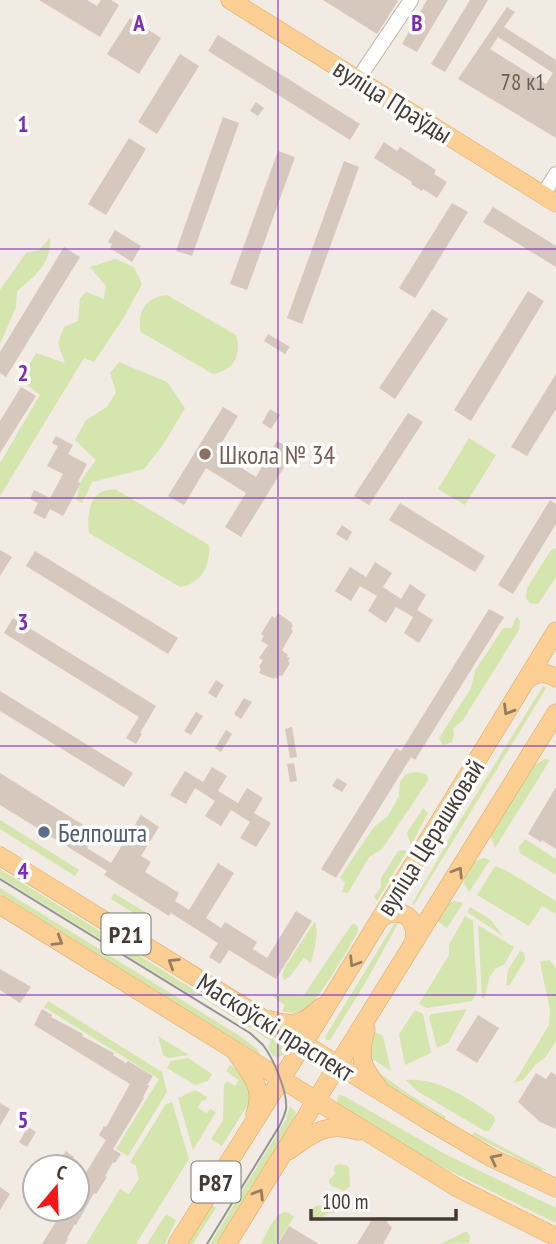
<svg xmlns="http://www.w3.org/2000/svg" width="556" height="1244" viewBox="0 0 556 1244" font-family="'PT Sans Narrow',sans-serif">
	<rect width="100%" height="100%" fill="#f1ebe4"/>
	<g fill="#d4e5ad">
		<path d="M50 238C51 264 36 275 17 291L16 307 0 344V290L26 253 39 250Z"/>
		<polygon points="116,259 134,267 142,284 124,317 94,362 84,358 0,496 0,463 40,395 21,380 36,353 65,363 58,343 64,327 78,321 80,298 86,292 104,299 106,286 90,267"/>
		<path d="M167 295 236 335C242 355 234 370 213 374L141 332C136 312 146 297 167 295Z"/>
		<polygon points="119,362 167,382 185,408 163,445 144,469 92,482 82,503 76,500 82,479 96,460 75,440 86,420 107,407 116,392 110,373"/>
		<polygon points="469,438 496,455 465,505 438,489"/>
		<path d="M115 489 209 545C211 565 201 584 180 587L89 533C87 519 88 498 103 491 104 491 114 489 115 489Z"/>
		<polygon points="556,548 556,577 538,604 530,603 526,598 527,588 551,550"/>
		<polygon points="516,617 520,620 519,630 463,720 453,729 454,734 452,742 443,745 439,738 471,688 475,671 503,628 512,628"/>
		<polygon points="543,686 546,687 545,690 414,905 412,904 442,852 445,845"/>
		<polygon points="545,759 550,760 495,848 490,835 529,772 535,765"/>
		<polygon points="416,772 426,774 429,779 382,849 369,857 348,893 342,892 345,883 340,877 374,827 388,816 399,796 400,782 406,774"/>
		<polygon points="423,808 428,813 411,845 407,833"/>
		<polygon points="0,820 79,870 75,876 0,829"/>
		<polygon points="525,839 556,859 556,875 520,853 519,847"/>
		<polygon points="404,850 407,851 377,901 374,897 381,887 381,878 398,851"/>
		<polygon points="484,858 490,860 469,892 464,883 465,877 473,862"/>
		<polygon points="495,866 507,871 556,901 556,914 542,906 529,926 477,895"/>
		<path d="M0 869 273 1039C279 1043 285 1046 285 1054L277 1058 272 1055 268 1047 271 1041 195 993 193 996 0 877Z"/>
		<polygon points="0,888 240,1036 257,1049 261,1055 0,894"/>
		<polygon points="114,893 148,914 144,919 111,899"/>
		<polygon points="454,901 463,903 447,928 437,921 449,903"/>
		<polygon points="470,907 490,919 503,936 467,912"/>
		<polygon points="465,916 473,921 477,992 472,1001 427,1008 419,1004 449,955 449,945"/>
		<polygon points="397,919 400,920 364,985 330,1040 326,1040 325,1037"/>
		<path d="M315 921C319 935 314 950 311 963L304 958 289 977 284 980 282 976 285 967Z"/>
		<path d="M352 924H355L358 927V932C348 948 318 1003 304 1010 298 1014 289 1013 282 1011L285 1005 273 997 276 994 303 996Z"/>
		<polygon points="478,925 514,947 504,965 496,968 490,976 484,999 482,998"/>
		<polygon points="520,951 524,953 525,960 509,986 506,985 508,970"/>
		<polygon points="549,960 556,968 556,1041 545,1058 536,1064 523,1080 514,1083 549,1025 550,1010 540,962"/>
		<polygon points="48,1001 162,1072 167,1092 128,1156 116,1149 159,1079 44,1007"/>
		<polygon points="467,1009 448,1043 437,1048 429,1017 431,1014"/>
		<polygon points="415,1010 423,1014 431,1053 405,1065 399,1034"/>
		<polygon points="374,1032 383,1036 391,1071 374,1060 370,1066 407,1093 446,1117 444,1120 375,1078 366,1064 364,1056 364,1050"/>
		<polygon points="158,1036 189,1055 169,1058 163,1055"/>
		<polygon points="188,1058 212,1074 208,1081 195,1085 167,1068 171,1061"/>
		<polygon points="230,1065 246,1076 252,1098 222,1146 211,1139 223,1120 224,1085 227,1081 235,1086 239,1080 226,1071"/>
		<path d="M406 1080C440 1078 467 1098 494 1116L495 1121 489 1131H485L417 1091Z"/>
		<polygon points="195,1090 207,1097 205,1101 202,1100 198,1108 207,1113 210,1109 216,1112 193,1150 178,1098"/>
		<polygon points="339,1095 344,1096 445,1154 556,1208 556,1223 436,1164 338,1106 337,1099"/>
		<polygon points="172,1102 189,1159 136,1244 86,1244 120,1189 129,1194 139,1179 136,1166 130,1162 166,1104"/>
		<polygon points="290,1106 296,1113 290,1126 217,1244 210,1244 286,1119"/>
		<polygon points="474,1132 546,1170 540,1170 472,1135"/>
		<polygon points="341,1164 348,1166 349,1168 350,1186 344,1191 332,1186 329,1183 329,1180 335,1174 334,1169 336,1165"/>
		<path d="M334 1204 337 1208 335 1212 327 1214 319 1220 312 1217V1211L314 1207C320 1204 327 1205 334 1204Z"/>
		<polygon points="212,1205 216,1208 193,1244 188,1244"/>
		<path d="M283 1212 289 1213 294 1217 277 1244H261C267 1233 272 1218 283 1212Z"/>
		<polygon points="166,1214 176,1220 165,1244 147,1244"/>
		<polygon points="465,1232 467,1232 470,1236 469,1243 440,1244"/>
	</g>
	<g fill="#d6c8bd" fill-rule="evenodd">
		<polygon points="39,0 87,0 97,6 101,0 111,0 119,5 100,37"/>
		<polygon points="323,0 396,0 398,1 377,34"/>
		<polygon points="427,0 448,0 417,52 402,44"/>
		<polygon points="470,0 488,0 445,72 431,64"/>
		<path d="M507 7 515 12 504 27 556 60V138L458 79ZM498 37 553 73 546 84 490 49Z"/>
		<polygon points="130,18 161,38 139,74 107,54"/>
		<polygon points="218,35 360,124 350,140 208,51"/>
		<polygon points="180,54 199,66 157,134 138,122"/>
		<polygon points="256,102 264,108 258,116 250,111"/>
		<polygon points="223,117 239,123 192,256 176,251"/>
		<polygon points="129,138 146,149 106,215 88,204"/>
		<polygon points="384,142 397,151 400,147 436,170 434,174 447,182 437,198 423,189 422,191 411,184 412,182 374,158"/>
		<polygon points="278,151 295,157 247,290 230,284"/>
		<polygon points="344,161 359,167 302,324 287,318"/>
		<polygon points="452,203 468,212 415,298 399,288"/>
		<polygon points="493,207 556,246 556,267 483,222"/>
		<polygon points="115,230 141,246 132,262 110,248 112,244 108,242"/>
		<polygon points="64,247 80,257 6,377 0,373 0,352"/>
		<polygon points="528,291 544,301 471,421 454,410"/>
		<polygon points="432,309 448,319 395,399 379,388"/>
		<polygon points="268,334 290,347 285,354 264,341"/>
		<polygon points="556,374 556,409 527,456 511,447"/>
		<polygon points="21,387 36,396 0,453 0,421"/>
		<polygon points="223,407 238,416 216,452 256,477 277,441 294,451 241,537 225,527 246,493 206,468 184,505 168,496"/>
		<polygon points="270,409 280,415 271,429 262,423"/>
		<polygon points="408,413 423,422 369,505 354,496"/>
		<polygon points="56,436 73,445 68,454 87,464 78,482 81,483 63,516 50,509 45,519 33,513 38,503 30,499 34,490 50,498 63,474 47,466 58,446 52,443"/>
		<polygon points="550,500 556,504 556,524 513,594 498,585"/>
		<polygon points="400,503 485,556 475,572 389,520"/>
		<polygon points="342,525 352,532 347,541 336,534"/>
		<polygon points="0,550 12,557 0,576"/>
		<polygon points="35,551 178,638 168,654 26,566"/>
		<polygon points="375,562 392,573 383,587 401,599 410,584 426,595 417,610 433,620 419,643 404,633 413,617 396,607 386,623 368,611 377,596 360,586 351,601 335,591 350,567 366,577"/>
		<polygon points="489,609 504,617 415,760 411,757 336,878 321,869 396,748 401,751"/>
		<polygon points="278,613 292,623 291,624 293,625 291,629 293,631 282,650 288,655 287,657 290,658 288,661 290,663 282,676 280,675 277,679 275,677 274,679 259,673 261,669 259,667 263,660 259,658 268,645 261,641 264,636 261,634 272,616 275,618"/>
		<polygon points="13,618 156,706 140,733 142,734 136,744 126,738 139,717 4,633"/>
		<polygon points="216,680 224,685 216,698 208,693"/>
		<polygon points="0,691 133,773 124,787 0,711"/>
		<polygon points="244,698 252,702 241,719 234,714"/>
		<polygon points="196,712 203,716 191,735 184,731"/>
		<polygon points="292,727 297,757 290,758 285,729"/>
		<polygon points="226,730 232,734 221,752 215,748"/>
		<polygon points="294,763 297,781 290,782 287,764"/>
		<polygon points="212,767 227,776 218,791 238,803 247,788 263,798 254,813 271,823 256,847 240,838 250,822 231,810 221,826 205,816 215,801 195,788 186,804 170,795 185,771 203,782"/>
		<polygon points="0,773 96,833 87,848 111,863 141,815 159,827 141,856 151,862 145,872 179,893 175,901 189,910 218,863 234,873 206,918 221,928 225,922 257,942 253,949 267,958 296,911 312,921 276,979 229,950 220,964 209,957 218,943 171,913 169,916 104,875 107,871 0,805"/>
		<polygon points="337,778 347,784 342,792 332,786"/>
		<polygon points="556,787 556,849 542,840 541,842 528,834"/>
		<polygon points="0,969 31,987 20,1003 0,990"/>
		<polygon points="42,1009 52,1015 51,1017 83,1034 82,1036 114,1053 113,1055 126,1063 128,1061 153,1076 147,1085 149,1086 143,1097 144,1098 113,1149 121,1154 115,1163 113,1162 105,1176 107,1177 96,1194 94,1193 76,1225 75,1224 67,1238 68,1239 65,1244 42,1244 64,1209 77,1209 77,1187 106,1140 99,1135 104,1126 106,1127 130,1084 34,1025"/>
		<polygon points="478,1015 499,1028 477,1063 456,1050"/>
		<polygon points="551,1072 556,1075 556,1129 540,1122 518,1102 536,1073 546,1079"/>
		<polygon points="0,1103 10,1109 0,1126"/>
		<polygon points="28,1127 36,1132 27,1147 19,1142"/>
		<polygon points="66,1151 74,1157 67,1167 54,1167"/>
		<polygon points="0,1187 10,1194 0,1210"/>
		<polygon points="375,1217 390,1217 387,1222 392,1228 383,1244 357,1244 373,1218"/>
		<polygon points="289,1226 319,1244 278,1244"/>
	</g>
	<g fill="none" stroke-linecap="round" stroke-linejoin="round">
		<g stroke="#bfb4aa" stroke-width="16">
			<g id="minor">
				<polyline points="358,79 411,0"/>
				<polyline points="543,195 556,174"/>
			</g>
		</g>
		<g stroke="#e0a863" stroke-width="19">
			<g id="major">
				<polyline points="230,0 556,203"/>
				<path d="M527 679C538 673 545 671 556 678"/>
				<polyline points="0,856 427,1120 492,1158 556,1188"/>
				<polyline points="0,905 456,1187 556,1237"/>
				<path d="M380 919C391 910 408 910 413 925 416 930 414 936 414 942"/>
				<path d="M271 1020C294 1027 304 1024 321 1007"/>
				<path d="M366 1030C358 1056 361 1066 378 1087"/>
				<path d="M237 1054C251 1075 265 1088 255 1114"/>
				<path d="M288 1151C312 1134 327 1121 358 1131"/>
				<polyline points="177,1244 304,1043 556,631"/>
				<polyline points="227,1244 556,713"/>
			</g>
		</g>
		<use href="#minor" stroke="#fff" stroke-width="14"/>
		<use href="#major" stroke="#fbce93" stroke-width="18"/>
		<path stroke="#949494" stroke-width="2" d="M0 879 250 1033C254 1037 259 1041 263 1045 273 1058 288 1092 286 1109 285 1115 282 1120 280 1125L207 1244"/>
	</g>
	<defs><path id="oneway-chevron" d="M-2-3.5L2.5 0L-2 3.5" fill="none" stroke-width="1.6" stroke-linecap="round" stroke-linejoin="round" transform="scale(1.75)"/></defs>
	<g stroke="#967d5f">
		<use href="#oneway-chevron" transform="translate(508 710) rotate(121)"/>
		<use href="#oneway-chevron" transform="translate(458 872) rotate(-58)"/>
		<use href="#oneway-chevron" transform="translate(58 941) rotate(32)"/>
		<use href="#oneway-chevron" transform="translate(354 962) rotate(122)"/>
		<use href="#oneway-chevron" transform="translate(173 963) rotate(-148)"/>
		<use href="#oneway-chevron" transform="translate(495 1159) rotate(-153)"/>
		<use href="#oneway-chevron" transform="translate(259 1194) rotate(-58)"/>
	</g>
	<path fill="none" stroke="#7b2cbf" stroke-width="2" stroke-opacity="0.55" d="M278 0V1244M0 249H556M0 498H556M0 746H556M0 995H556"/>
	<circle fill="#8d6e63" stroke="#fff" stroke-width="2.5" cx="205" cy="454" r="7"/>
	<circle fill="#5c6f8a" stroke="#fff" stroke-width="2.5" cx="44" cy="832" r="7"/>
	<g text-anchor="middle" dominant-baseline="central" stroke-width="7" stroke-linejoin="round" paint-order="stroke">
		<g font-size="23" fill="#685e56">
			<text x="523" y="81">78 к1</text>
		</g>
		<g fill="#fff" stroke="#7b7671" stroke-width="2">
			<rect x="101.5" y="913.5" width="49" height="41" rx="5"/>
			<rect x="191.5" y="1161.5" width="49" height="41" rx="5"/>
		</g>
		<g font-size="24" font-weight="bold" fill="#433b34">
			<text x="126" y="934">Р21</text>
			<text x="216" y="1182">Р87</text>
		</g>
		<g font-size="26" fill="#433b34" stroke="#fff">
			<text transform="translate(393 101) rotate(32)">вуліца Праўды</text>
			<text transform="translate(430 837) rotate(-58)">вуліца Церашковай</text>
			<text transform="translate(276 1027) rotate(32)">Маскоўскі праспект</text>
		</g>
		<g font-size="26" fill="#785e54" stroke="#fff" text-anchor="start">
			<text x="219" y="454">Школа № 34</text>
		</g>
		<g font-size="26" fill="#4e5e75" stroke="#fff" text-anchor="start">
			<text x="58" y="832">Белпошта</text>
		</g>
	</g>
	<g font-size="23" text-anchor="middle" font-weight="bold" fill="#7b2cbf" stroke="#fff" stroke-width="7" stroke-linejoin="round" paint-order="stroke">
		<text x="139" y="31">A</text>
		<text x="417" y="31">B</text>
		<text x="23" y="132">1</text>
		<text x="23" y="381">2</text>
		<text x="23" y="630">3</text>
		<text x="23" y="879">4</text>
		<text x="23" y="1128">5</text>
	</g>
	<g transform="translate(56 1188) rotate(19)"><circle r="33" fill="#ffffff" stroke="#b4b1ae" stroke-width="2"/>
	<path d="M0-5L12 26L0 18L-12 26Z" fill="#f41818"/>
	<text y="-10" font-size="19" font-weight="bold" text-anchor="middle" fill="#433b34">С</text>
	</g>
	<path d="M311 1209v10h145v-10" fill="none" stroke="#433b34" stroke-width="3.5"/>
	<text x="322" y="1209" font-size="21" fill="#433b34" stroke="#ffffff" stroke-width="5" paint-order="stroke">100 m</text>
</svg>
